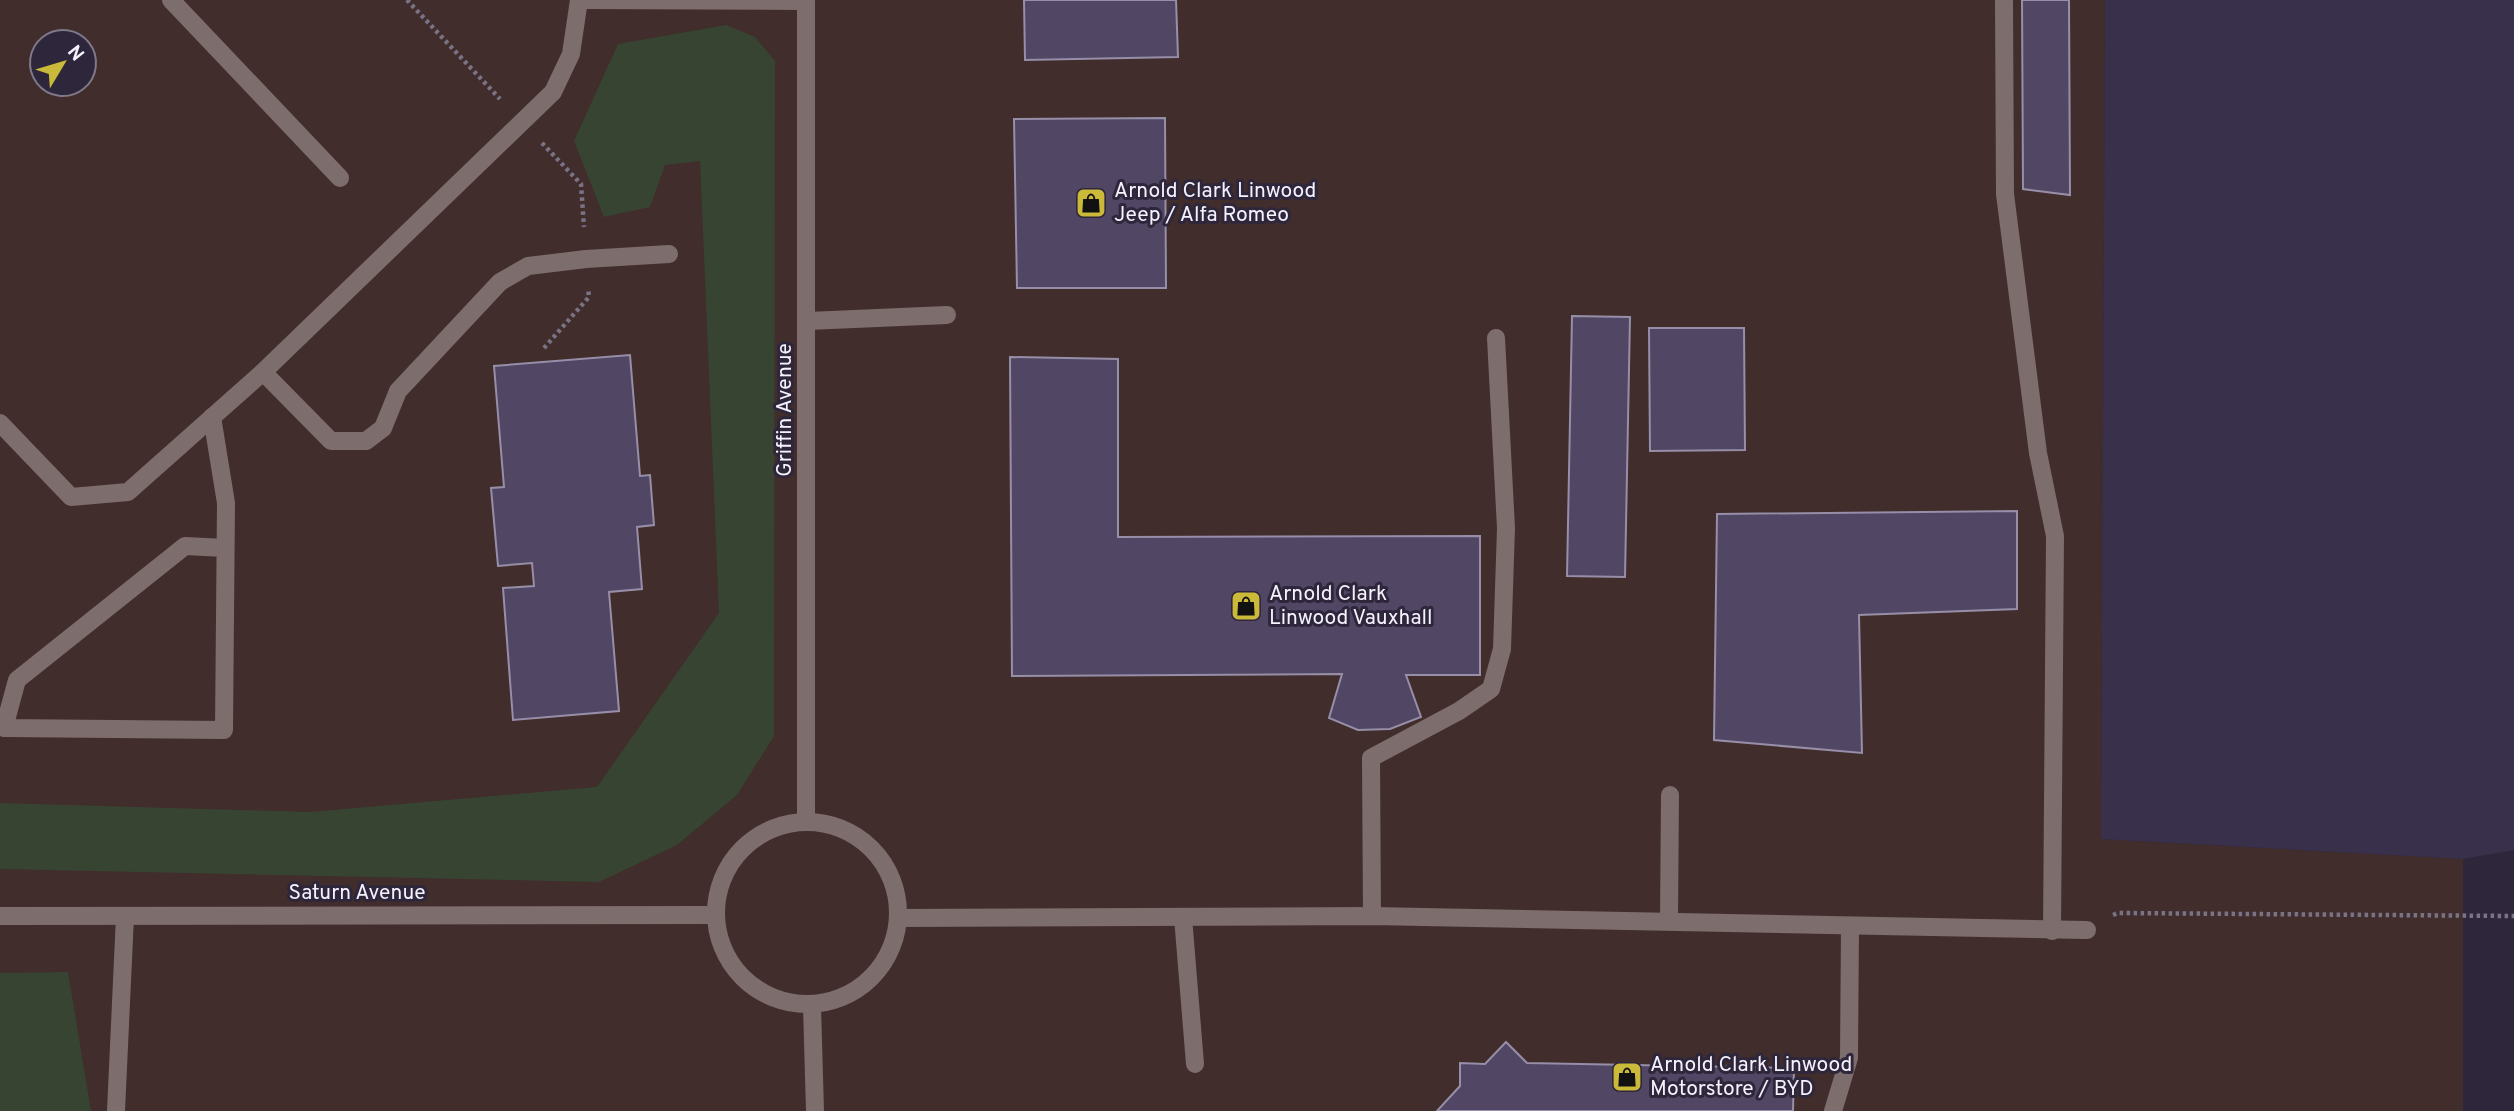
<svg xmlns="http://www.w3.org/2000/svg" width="2514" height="1111" viewBox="0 0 2514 1111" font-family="Overpass,sans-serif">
	<rect width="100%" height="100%" fill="#2e273c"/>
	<path fill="#412d2c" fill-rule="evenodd" d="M0 0H2105L2101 839 2463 859V1111H0ZM42 42H84V84H42Z"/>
	<polygon fill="#39304b" points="2105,0 2514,0 2514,850 2462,859 2101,839"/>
	<g fill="#374432">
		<polygon points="726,25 755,37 775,61 774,736 737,795 677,845 599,882 0,869 0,803 310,812 597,787 719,613 700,161 665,165 650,207 604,217 574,141 618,44"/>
		<polygon points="68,972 91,1111 0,1111 0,973"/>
	</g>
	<g fill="#514764" stroke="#978ea8" stroke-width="2">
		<polygon points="1024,0 1176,0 1178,57 1025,60"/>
		<polygon points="2022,0 2069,0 2070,195 2023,189"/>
		<polygon points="1165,118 1166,288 1017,288 1014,119"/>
		<polygon points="1572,316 1630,317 1625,577 1567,576"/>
		<polygon points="1649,328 1744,328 1745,450 1650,451"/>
		<polygon points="630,355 640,476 650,475 654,525 637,527 642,589 609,592 619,711 513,720 503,588 534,586 532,563 498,566 491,488 504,487 494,366"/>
		<polygon points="1010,357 1118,359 1118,537 1480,536 1480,675 1406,675 1421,717 1390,729 1358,730 1329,718 1342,674 1012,676"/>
		<polygon points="2017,511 2017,609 1859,615 1862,753 1714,740 1717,514"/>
		<polygon points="1506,1042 1527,1063 1794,1068 1793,1111 1437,1111 1460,1086 1460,1063 1485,1064"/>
	</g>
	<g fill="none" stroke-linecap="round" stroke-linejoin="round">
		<g stroke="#797385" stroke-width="4.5" stroke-dasharray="3.5 3.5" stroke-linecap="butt">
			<polyline points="407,0 500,99"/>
			<polyline points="542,143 581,184 584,227"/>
			<polyline points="544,348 589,297 588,288"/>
			<polyline points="2113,915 2118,913 2514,916"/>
		</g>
		<g stroke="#7e6d6d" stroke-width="18">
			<polyline points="171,0 340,178"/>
			<polyline points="579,0 806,1"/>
			<polyline points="2004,0 2005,194 2038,453 2055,536 2052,931"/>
			<polyline points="808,321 947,315"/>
			<polyline points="263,372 331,441 366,441 383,428 398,391 500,282 528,266 586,259 669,254"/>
			<polyline points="212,417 226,503 224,730 4,728 17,680 185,546 225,548"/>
			<polyline points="0,423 71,497 128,492 263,372 553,92 571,54 579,0"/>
			<polyline points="1372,916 1371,758 1459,711 1491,689 1502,649 1506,528 1496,338"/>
			<polyline points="1183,917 1195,1064"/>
			<polyline points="1669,921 1670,795"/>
			<polyline points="116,1111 125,916"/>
			<polyline points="1833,1111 1849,1058 1850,928"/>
		</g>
		<g stroke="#7e6d6d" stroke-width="18">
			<polyline points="806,821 806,0"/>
			<circle cx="807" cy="913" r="91"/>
			<polyline points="0,916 715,915"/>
			<polyline points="900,918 1372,916 2087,930"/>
			<polyline points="812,1006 815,1111"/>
		</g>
	</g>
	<defs>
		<g id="shop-square" transform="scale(1.575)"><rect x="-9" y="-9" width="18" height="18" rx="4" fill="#cbba39" stroke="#2e273c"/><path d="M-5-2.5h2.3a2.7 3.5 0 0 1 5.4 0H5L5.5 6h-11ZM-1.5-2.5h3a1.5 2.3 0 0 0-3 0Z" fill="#111"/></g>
	</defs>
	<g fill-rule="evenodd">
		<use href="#shop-square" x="1091" y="203"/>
		<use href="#shop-square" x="1246" y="606"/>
		<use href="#shop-square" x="1627" y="1077"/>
	</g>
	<g text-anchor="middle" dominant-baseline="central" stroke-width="6" stroke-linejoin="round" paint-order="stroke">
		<g font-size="21" fill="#f5f1fd" stroke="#2e273c" text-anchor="start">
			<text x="1114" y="191">Arnold Clark Linwood<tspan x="1114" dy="24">Jeep / Alfa Romeo</tspan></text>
			<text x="1269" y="594">Arnold Clark<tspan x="1269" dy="24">Linwood Vauxhall</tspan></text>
			<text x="1650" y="1065">Arnold Clark Linwood<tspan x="1650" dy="24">Motorstore / BYD</tspan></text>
		</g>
		<g font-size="21" fill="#f5f1fd" stroke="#2e273c">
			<text transform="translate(785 410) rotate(-90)">Griffin Avenue</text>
			<text x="357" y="893">Saturn Avenue</text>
		</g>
	</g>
	<g transform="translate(63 63) rotate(52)"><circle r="33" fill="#2e273c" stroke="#7e7889" stroke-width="2"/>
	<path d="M0-5L12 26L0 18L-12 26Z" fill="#cbba39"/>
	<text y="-10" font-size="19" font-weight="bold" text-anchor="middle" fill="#f5f1fd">N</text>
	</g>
</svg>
